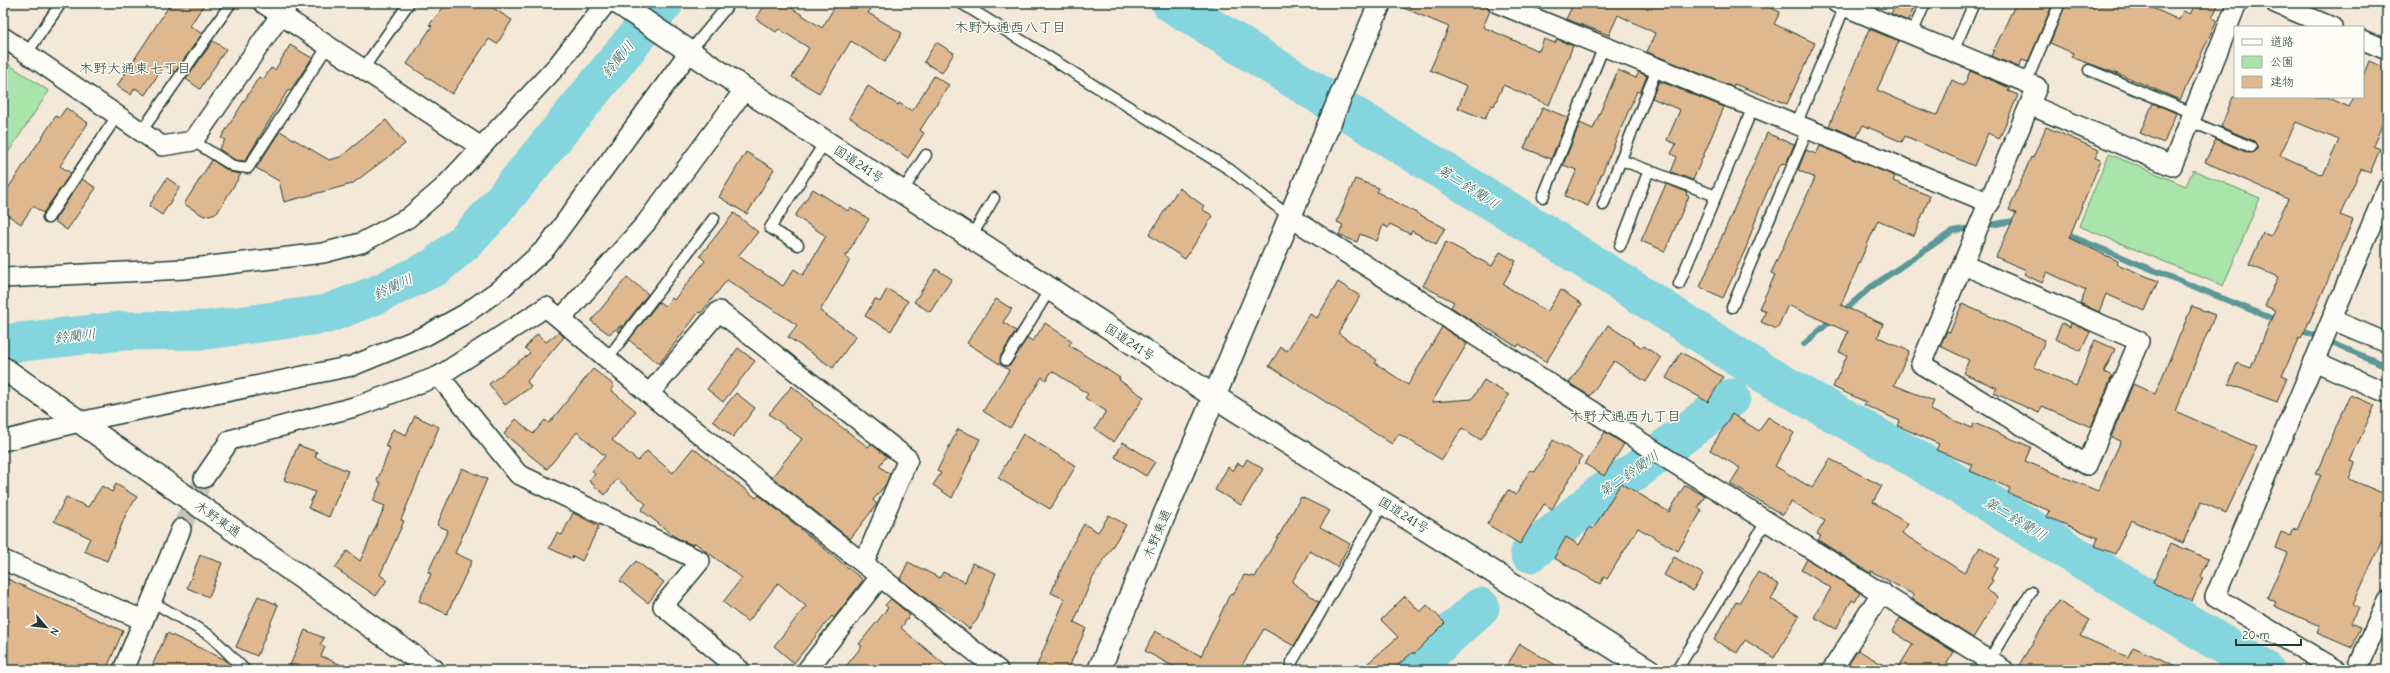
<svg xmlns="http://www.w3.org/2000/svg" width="2390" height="673" viewBox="0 0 2390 673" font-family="'Comic Neue','Klee One',sans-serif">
	<rect width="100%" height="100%" fill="#f4e8d8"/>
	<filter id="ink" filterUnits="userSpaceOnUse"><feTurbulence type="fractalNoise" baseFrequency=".025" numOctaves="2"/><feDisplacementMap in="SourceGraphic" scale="8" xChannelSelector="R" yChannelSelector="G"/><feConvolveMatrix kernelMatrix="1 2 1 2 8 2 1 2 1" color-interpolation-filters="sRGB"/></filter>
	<g filter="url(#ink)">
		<g fill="#a9e4aa" stroke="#64906f">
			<polygon points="8,64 49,91 3,160 3,72"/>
			<polygon points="2109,154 2186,186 2193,170 2260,198 2223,286 2079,226"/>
		</g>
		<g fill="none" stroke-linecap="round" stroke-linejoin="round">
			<g stroke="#5c9899" stroke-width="6">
				<polyline points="2063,233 2278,321"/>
				<polyline points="1841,313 1871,287 1953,231 2020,220"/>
				<polyline points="2298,329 2387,366"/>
				<polyline points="1804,344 1834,318"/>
				<polyline points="1778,382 1781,374"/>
			</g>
			<g stroke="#84d5dd" stroke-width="39">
				<polyline points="1171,3 1531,225 1763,373 1916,459 2265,670"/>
				<polyline points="3,344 121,331 207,330 327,314 376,295 435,267 467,240 493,212 664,3"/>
				<polyline points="1530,553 1599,495 1637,470 1731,398"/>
				<polyline points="1411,670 1480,607"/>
			</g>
		</g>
		<g fill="#dfb890" stroke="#1f3d34" fill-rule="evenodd">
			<polygon points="171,3 205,3 190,26 202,34 175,72 164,65 145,95 135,88 131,95 117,86"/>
			<polygon points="447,3 485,3 512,20 497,44 489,39 452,94 407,64 432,26 429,25"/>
			<polygon points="766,3 784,3 822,28 837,3 875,3 868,13 902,33 885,62 851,41 819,93 792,77 809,48 779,29 776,32 756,19"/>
			<polygon points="1392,3 1481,3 1486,5 1490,11 1483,27 1539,51 1544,39 1555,43 1557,39 1573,46 1549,105 1503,85 1494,106 1491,105 1485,119 1458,108 1467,86 1430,70 1449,27"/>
			<polygon points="1574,3 1760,3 1780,12 1774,24 1815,43 1787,104 1734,84 1733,87 1647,52 1655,33 1618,15 1609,35 1566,19"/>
			<polygon points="1896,3 1916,3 1908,21 1891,14"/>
			<polygon points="2016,3 2053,3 2028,62 2022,60 2019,67 1991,56"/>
			<polygon points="2066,3 2142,3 2179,20 2183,11 2190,14 2196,3 2219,3 2212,18 2217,20 2180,100 2129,78 2071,57 2073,53 2050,43"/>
			<polygon points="1869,29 1899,41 1877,90 1920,109 1937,115 1952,80 1964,86 1970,71 2010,88 2008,91 2018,95 1999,139 1988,133 1974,166 1905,136 1902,142 1863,125 1857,137 1829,126"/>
			<polygon points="213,41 226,49 200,89 186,79"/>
			<polygon points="936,42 954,53 942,73 924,62"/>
			<polygon points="290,45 312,58 290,91 288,90 245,161 235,160 219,149 225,140 221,138 259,77 263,80 271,68 275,70"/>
			<path d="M2369 61 2387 69V113L2373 146 2380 149 2370 173 2361 169 2340 215 2353 220 2320 299 2301 339 2299 338 2282 376 2287 378 2277 402 2229 384 2237 363 2251 368 2275 310 2265 306 2278 277 2249 265 2263 233 2271 236 2288 199 2205 162 2216 139 2248 153 2257 150V146L2254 141 2221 127 2233 97H2327L2349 107 2354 97H2363V76ZM2296 122 2339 140 2323 175 2280 155Z"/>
			<polygon points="1618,70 1636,78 1639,72 1647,76 1640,93 1637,91 1588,206 1565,196 1577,170 1563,165 1580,123 1593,129"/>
			<polygon points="934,76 949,85 920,130 924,133 908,158 849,117 868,86 898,105 899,103 912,111"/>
			<polygon points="1659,81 1724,107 1693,180 1671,172 1677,157 1671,154 1676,144 1667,140 1680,110 1652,98"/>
			<polygon points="2153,103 2176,113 2164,143 2140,133"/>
			<polygon points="1543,107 1568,118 1551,159 1524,148"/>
			<polygon points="66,108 88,123 60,166 71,173 43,213 33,206 21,224 3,212 3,196 56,116 59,118"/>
			<polygon points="386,120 405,144 352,184 284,202 279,181 256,168 280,131 329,160 340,157"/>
			<polygon points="2046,127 2099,150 2095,158 2101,160 2069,238 2118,261 2117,264 2158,281 2145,311 2106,294 2099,312 2080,303 2086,290 2047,272 2042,283 2024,274 2026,270 1996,257 2016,213 2009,210 2031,157 2033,158"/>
			<polygon points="1767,133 1794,145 1786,164 1782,163 1775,174 1758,213 1746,248 1723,298 1700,287"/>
			<polygon points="1820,146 1895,176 1893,181 1930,196 1914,236 1878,220 1841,305 1883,324 1878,337 1909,351 1894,385 1934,401 1930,410 1972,428 1974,423 2031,447 2025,461 2098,491 2121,441 2111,437 2133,384 2155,394 2192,306 2215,315 2175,411 2257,447 2226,513 2201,502 2183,543 2131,520 2115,554 2095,546 2098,538 2047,517 2050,511 2008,493 2010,488 1970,471 1973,465 1936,450 1939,444 1898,426 1900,421 1864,405 1866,402 1833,387 1847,355 1839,352 1848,332 1788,305 1777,329 1761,322 1766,311 1759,308 1775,275 1771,273 1815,178 1798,170 1806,150 1816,154"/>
			<polygon points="746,152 774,169 747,214 719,197"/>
			<polygon points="212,160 230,172 241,174 217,213 204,216 184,204"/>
			<polygon points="167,178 180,187 162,215 149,206"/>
			<polygon points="82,179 96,188 67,230 54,221"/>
			<polygon points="1355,179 1379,188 1377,192 1445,228 1436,244 1412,231 1410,234 1390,224 1388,228 1383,225 1377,241 1360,234 1357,242 1339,235 1343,225 1337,222"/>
			<polygon points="1666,184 1687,192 1686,195 1689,196 1665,251 1641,241"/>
			<polygon points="1179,188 1204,206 1202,209 1213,216 1185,259 1149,235"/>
			<polygon points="813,189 848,211 850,207 869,219 845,257 850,260 820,311 856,336 833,368 788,337 797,325 727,280 701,313 699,312 659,364 629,340 659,302 665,306 672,298 674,300 705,261 700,256 734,213 758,232 738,256 783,286 794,269 803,275 826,236 795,216"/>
			<polygon points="1446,242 1492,266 1500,252 1516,261 1503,284 1547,312 1561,290 1582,304 1546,362 1519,344 1517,347 1479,323 1478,325 1451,307 1454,302 1423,286"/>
			<polygon points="936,269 952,279 930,312 914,302"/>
			<polygon points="627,277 648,294 619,332 617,331 622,325 609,334 591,321"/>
			<polygon points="1338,282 1360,296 1338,333 1377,360 1375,363 1408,385 1442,327 1467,344 1432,402 1472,399 1484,380 1509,395 1481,440 1462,428 1442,460 1399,434 1392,444 1269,366 1281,347 1287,351 1310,314 1317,318"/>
			<polygon points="887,289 908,301 891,331 865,316 875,299 880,302"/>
			<polygon points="996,299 1012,309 1003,322 1016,331 1000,357 1002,365 1006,366 1011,364 1027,338 1033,341 1045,323 1072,341 1069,345 1120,378 1119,380 1144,397 1114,442 1095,429 1106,411 1085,398 1088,394 1052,371 1046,380 1042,377 1010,428 983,411 1009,370 967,343"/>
			<polygon points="1962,304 2045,340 2034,367 2076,386 2095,340 2115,349 2104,372 2112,376 2091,427 2042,406 2039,413 1994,393 1997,388 1963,373 1969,360 1940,346 1947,331 1950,332"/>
			<polygon points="2062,323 2070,327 2071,323 2090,332 2081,351 2055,339"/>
			<polygon points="1608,325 1642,348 1644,346 1661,358 1646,382 1614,361 1590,396 1569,383"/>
			<polygon points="559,332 564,337 527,381 531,387 505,405 489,384 530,353 525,348 537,334 546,342"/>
			<polygon points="738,348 755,361 723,402 707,389"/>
			<polygon points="1681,352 1723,377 1708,402 1666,378"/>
			<polygon points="593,369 614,385 611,390 636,411 612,440 638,461 647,451 673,473 693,448 756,498 759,495 863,580 834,618 832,616 794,663 774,646 806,606 778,583 748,622 723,602 742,578 695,543 693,545 677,538 641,510 646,504 617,479 605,495 589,481 595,474 592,471 605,456 577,432 547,469 504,434 516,419 533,434 545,420 549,423"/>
			<polygon points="792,386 813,404 812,405 868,447 871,444 887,456 879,466 890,474 886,484 873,500 877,504 850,539 772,477 802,439 769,414"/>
			<polygon points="736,393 755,408 733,437 713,421"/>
			<polygon points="2350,395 2375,405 2350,461 2355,463 2349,479 2387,495 2387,529 2353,605 2358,608 2351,623 2361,627 2352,648 2317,633 2320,626 2274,606 2276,602 2267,598 2287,553 2275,548 2281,532 2291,536 2294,528 2297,530 2321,475 2316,474"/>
			<polygon points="1732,414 1759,431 1768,417 1794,433 1775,466 1812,488 1830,459 1882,486 1873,502 1908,524 1902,533 1964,573 1980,547 1999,559 1994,566 1997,568 1991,579 1993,580 1987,590 1998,597 1973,638 1912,599 1914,595 1871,571 1870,573 1818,540 1821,536 1817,534 1825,521 1791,502 1783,515 1730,484 1740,468 1710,450"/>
			<polygon points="415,416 439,427 401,520 404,521 380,575 387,580 376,596 335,568 347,551 360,561 385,506 373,501 381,483 377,481 390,448 385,446 393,429 406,435"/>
			<polygon points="958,429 980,439 952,498 933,485 941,473 937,471"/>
			<polygon points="1605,432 1624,444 1604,476 1585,464"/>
			<polygon points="1023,434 1076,466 1050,509 998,478"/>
			<polygon points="1553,440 1582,457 1552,509 1544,504 1520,544 1487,524 1508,490 1516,495 1530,470 1535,472"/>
			<polygon points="1123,442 1155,462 1146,476 1115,457"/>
			<polygon points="298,445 317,452 315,457 348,471 329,517 308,508 315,492 284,480"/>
			<polygon points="1247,459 1263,469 1241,505 1215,490 1228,467 1233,471 1238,463 1243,466"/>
			<polygon points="462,468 487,479 455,553 472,561 447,614 419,601 431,574 428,572 448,530 437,525"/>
			<polygon points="1621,483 1669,512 1685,485 1705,496 1698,508 1702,510 1678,551 1638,528 1607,579 1604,577 1600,584 1554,558 1566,537 1579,545 1590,527 1593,529"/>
			<polygon points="116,484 137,497 126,514 107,561 84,551 90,538 54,521 66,497 88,507 102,486 112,492"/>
			<polygon points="1301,497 1330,511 1320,527 1350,544 1337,567 1310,551 1292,582 1319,602 1294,646 1264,629 1239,670 1180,670 1145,651 1155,631 1201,656 1230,594 1233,595 1244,575 1255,577"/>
			<polygon points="573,513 599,526 582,561 573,556 572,559 549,548 557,533 562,535"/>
			<polygon points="1109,515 1126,525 1092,579 1074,622 1086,628 1068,670 1035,670 1065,599 1051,593 1071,547 1084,524 1098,532"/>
			<polygon points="2171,543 2208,559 2201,577 2203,578 2192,601 2153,583"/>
			<polygon points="200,555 222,563 209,597 187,588"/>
			<polygon points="1674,557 1703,574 1693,591 1664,575"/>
			<polygon points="1807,559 1860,593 1855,602 1852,600 1836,629 1814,617 1831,588 1801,570"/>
			<polygon points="636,561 664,582 648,603 620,581"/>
			<polygon points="908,562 940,578 943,572 965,582 972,563 996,573 977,620 969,629 947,611 934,605 900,579"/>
			<polygon points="1758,572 1779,585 1771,599 1799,616 1774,658 1745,640 1737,653 1714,640 1736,602 1739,603"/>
			<polygon points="3,577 123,631 106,670 16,670 3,665"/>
			<polygon points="258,596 278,605 257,656 236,647"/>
			<polygon points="1405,596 1420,612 1427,605 1445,623 1414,654 1413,652 1392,670 1360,670 1398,637 1381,620"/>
			<polygon points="891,599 910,615 901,628 951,670 843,670 862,646 859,644 888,608 885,605"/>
			<polygon points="2058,601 2090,620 2080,636 2128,657 2133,647 2186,670 2016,670"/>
			<polygon points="1900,618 1954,652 1943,670 1897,670 1913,644 1892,631"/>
			<polygon points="305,630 324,638 320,645 325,647 321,656 353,670 288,670"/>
			<polygon points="167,633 224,659 236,670 150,670"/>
			<polygon points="1520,644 1564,670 1504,670"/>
			<polygon points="1858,650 1892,670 1845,670"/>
		</g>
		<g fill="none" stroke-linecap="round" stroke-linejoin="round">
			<polyline stroke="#c9c6b7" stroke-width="19" stroke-dasharray="19 10" stroke-linecap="butt" points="181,529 204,478"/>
			<g stroke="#1f3d34" stroke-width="13">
				<g id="service">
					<polyline points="961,3 1229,169 1290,217"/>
					<polyline points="1912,34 1925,3"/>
					<polyline points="690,51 730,3"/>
					<polyline points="1953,52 1974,3"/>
					<polyline points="27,53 61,3"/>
					<polyline points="363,69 409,3"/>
					<polyline points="2089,70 2193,113"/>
					<polyline points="2026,82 2060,3"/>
					<polyline points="2190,121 2251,147"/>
					<polyline points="1796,125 1845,6"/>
					<polyline points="141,132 231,3"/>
					<polyline points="193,141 233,166 248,168 328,46"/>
					<polyline points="1621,160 1716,196"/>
					<polyline points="902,192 926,155"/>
					<polyline points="1543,197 1604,46"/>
					<polyline points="1603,205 1657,68"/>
					<polyline points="48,218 117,116"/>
					<polyline points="971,237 994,198"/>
					<polyline points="798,245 770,228 825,142"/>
					<polyline points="1620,246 1649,170"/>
					<polyline points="1679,284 1753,107"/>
					<polyline points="1732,307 1808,129"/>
					<polyline points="607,359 714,218"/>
					<polyline points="1006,360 1050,289"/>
					<polyline points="151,601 211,636 245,670"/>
					<polyline points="1989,660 2031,592"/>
					<polyline points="1291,670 1292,662 1384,502"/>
					<polyline points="1677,670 1767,520"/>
				</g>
			</g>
			<g stroke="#1f3d34" stroke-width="22">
				<g id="minor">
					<polyline points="263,3 481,147"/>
					<polyline points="1497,3 1990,203"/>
					<polyline points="1837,3 2037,87 1921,364 2087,465 2139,341 1964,265"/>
					<polyline points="2275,3 2332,27"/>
					<polyline points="3,37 162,146 193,141 289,3"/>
					<polyline points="2363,40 2387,50"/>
					<polyline points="2030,105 2172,166 2237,3"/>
					<polyline points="1290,217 1669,460 2004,670"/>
					<polyline points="3,278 185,269 323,253 361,243 408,218 443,188 557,66 606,3"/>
					<polyline points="561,319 646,223 745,89"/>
					<polyline points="2333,320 2387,343"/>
					<polyline points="2314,361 2387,393"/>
					<polyline points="439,376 518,474 700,561 663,606 740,670"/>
					<polyline points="649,394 719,311 908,459 864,563"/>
					<polyline points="3,441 79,422 352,366 425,336 465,314 503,287 546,248 690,51"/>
					<polyline points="204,478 230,440 358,406 439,376 546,307 649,394 998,670"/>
					<polyline points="3,560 143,620"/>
					<polyline points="123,670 181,529"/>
					<polyline points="807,670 880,577"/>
					<polyline points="1832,670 1882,592"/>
					<polyline points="2337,670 2215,597 2387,188"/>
					<polyline points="2357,670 2387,601"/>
				</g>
			</g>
			<g stroke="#1f3d34" stroke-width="25">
				<g id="tertiary">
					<polyline points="3,368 433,670"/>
					<polyline points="1099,670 1380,3"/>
				</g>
			</g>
			<g stroke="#1f3d34" stroke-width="25">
				<polyline id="trunk" points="618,3 745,89 1215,397 1649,670"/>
			</g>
			<use href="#service" stroke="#fdfcf7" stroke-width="10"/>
			<use href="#minor" stroke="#fdfcf7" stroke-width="19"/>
			<use href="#tertiary" stroke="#fdfcf7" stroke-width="22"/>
			<use href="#trunk" stroke="#fdfcf7" stroke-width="22"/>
		</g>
	</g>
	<g text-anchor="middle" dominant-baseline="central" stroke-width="3" stroke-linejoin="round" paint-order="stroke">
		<g font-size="13" fill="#1f3d34" stroke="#fdfcf7">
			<text transform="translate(859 164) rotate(33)">国道241号</text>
			<text transform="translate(1130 342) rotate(33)">国道241号</text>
			<text transform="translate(1404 515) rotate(32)">国道241号</text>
			<text transform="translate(218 519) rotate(35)">木野東通</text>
			<text transform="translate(1157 534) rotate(-67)">木野東通</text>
		</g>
		<g font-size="14" fill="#1f3d34" stroke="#fdfcf7">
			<text x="1010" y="27">木野大通西八丁目</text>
			<text x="135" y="68">木野大通東七丁目</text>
			<text x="1625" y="416">木野大通西九丁目</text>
		</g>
		<g font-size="14" font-style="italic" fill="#38635e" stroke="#fdfcf7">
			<text transform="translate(618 59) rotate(-51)">鈴蘭川</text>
			<text transform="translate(1468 187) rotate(32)">第二鈴蘭川</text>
			<text transform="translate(393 287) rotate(-25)">鈴蘭川</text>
			<text transform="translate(75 336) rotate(-6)">鈴蘭川</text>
			<text transform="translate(1629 474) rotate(-35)">第二鈴蘭川</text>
			<text transform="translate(2015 519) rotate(31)">第二鈴蘭川</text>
		</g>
	</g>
	<rect width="2390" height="673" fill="none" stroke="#fdfcf7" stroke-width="16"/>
	<rect x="8" y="8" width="2374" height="657" fill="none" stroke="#1f3d34" stroke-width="1.5" filter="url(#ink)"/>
	<rect x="2234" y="26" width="130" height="72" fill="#fdfcf7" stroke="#a4b0a9"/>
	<rect x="2242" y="39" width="20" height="6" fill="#fdfcf7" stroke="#a4b0a9"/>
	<text x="2270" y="46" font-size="12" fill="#1f3d34">道路</text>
	<rect x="2242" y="56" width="20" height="12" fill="#a9e4aa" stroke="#a4b0a9"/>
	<text x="2270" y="66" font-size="12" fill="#1f3d34">公園</text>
	<rect x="2242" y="76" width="20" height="12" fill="#dfb890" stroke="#a4b0a9"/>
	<text x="2270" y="86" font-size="12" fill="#1f3d34">建物</text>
	<g transform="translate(46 627) rotate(118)" stroke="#fdfcf7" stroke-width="3" paint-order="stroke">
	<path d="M0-3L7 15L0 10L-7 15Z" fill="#1f3d34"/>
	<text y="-6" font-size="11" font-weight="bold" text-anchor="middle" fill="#1f3d34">N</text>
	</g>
	<path d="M2236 639v6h65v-6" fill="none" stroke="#1f3d34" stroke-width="2"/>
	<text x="2242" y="639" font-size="12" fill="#1f3d34" stroke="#fdfcf7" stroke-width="3" paint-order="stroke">20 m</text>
</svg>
